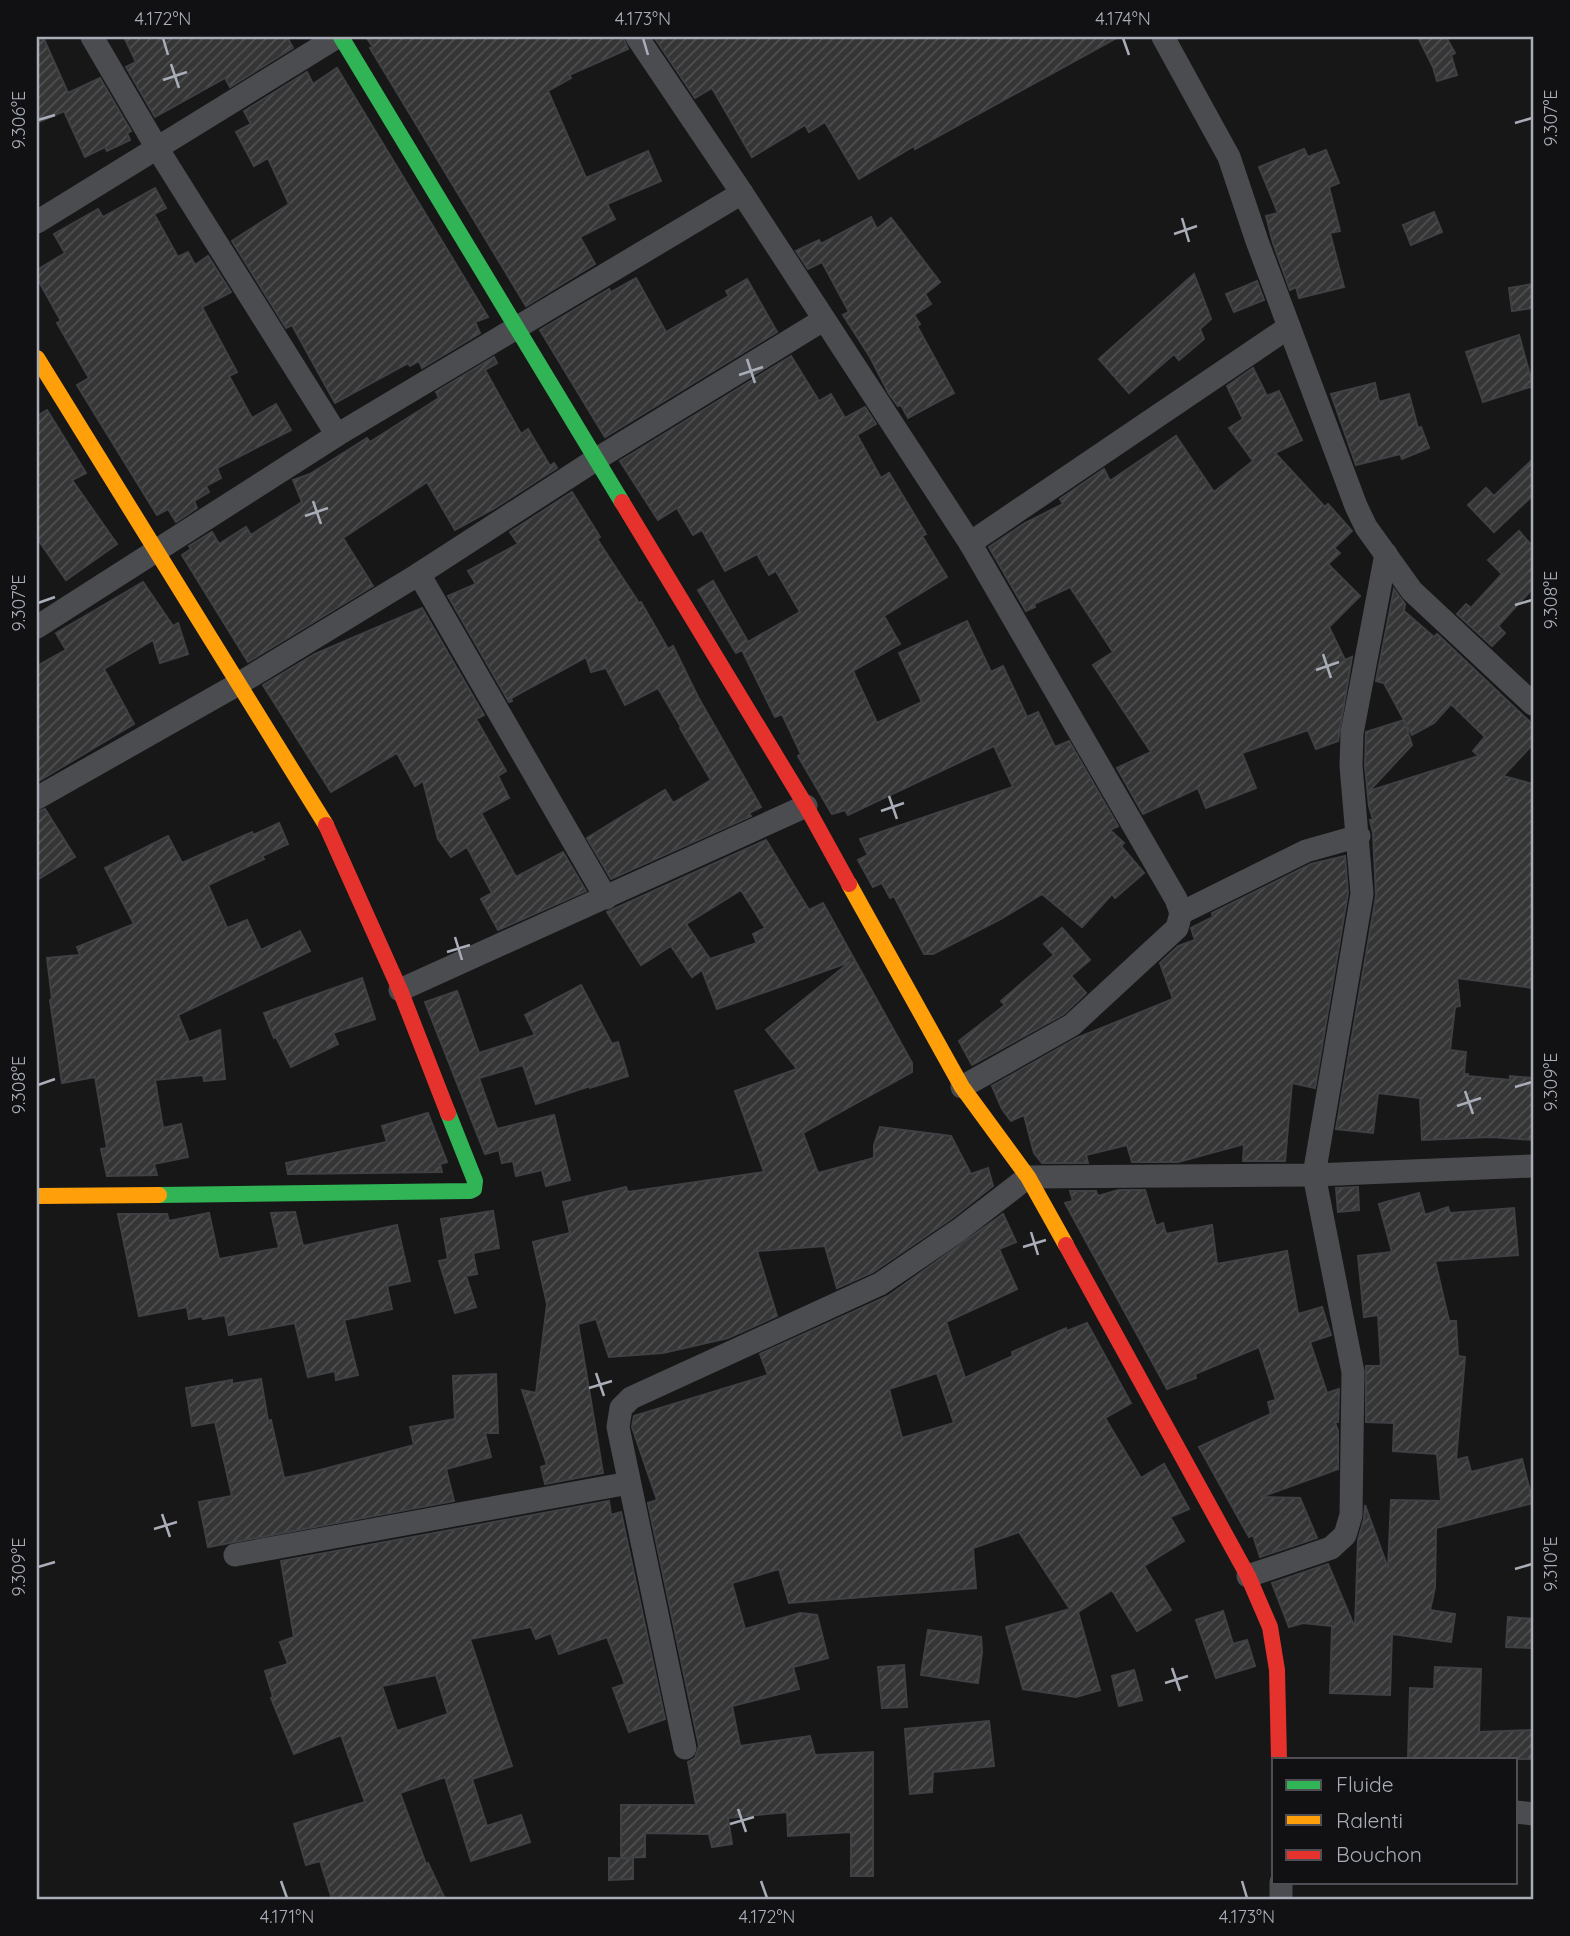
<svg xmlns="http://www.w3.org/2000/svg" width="1570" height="1936" viewBox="0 0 1570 1936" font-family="Quicksand,sans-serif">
	<defs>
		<pattern id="building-hatch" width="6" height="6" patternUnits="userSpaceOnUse" patternTransform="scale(1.75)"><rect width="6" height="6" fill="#353536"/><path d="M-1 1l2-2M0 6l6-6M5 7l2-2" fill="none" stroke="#4f5051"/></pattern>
	</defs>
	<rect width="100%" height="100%" fill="#171717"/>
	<g fill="url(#building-hatch)" stroke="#3f4043" stroke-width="2" fill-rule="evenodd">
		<polygon points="37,37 43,37 68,93 100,78 131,131 127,133 130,140 107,151 105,147 85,157 64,111 37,123"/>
		<polygon points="124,37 287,37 293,48 230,87 225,78 155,117 126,67 136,62"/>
		<polygon points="366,37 623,37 628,49 569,75 571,78 548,91 586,178 648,151 661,181 607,204 615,219 580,237 595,264 526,306 370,48 373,47"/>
		<polygon points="654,37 1118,37 915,149 914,146 859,179 825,122 809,132 805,125 752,157 712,88 695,98"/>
		<polygon points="1418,37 1446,37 1455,53 1451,55 1457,75 1437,81 1433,67"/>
		<polygon points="337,68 488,317 475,322 480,333 422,368 419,361 410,366 408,363 335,403 292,325 286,328 232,241 289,204 268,158 254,166 236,132 251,124 244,111 307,72 313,84"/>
		<polygon points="1304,149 1308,157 1326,150 1339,183 1329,187 1340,231 1330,233 1344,287 1299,298 1296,287 1290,290 1273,243 1266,216 1278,213 1259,167"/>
		<polygon points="155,188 166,208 154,214 178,257 188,252 195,265 208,256 231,292 202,307 237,372 229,376 252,418 276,404 291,430 217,468 221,478 206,486 209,492 194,501 197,508 176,522 168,509 157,515 77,385 89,378 57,323 61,321 37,278 37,270 65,253 54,234 98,209 103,217"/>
		<polygon points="1434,212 1442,232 1411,245 1403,225"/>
		<polygon points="871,217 877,229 891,218 940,282 925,294 931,304 914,315 920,324 917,326 954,393 908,418 901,405 898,406 889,394 870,357 843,315 849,312 822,262 808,269 796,251 819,240 821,244"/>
		<polygon points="1194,274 1211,319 1200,329 1204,339 1179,360 1174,354 1129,393 1099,359"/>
		<polygon points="636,278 666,332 729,296 726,291 747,279 777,332 605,437 540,330 609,289 611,292"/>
		<polygon points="1257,281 1264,300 1234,312 1226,294"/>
		<polygon points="1533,284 1533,308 1512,311 1509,288"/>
		<polygon points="1519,335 1533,386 1483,402 1466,352"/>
		<polygon points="791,356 819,401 831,394 845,418 865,407 876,424 857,435 881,478 889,473 926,534 922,536 947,577 884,616 900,644 853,671 877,723 922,702 899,653 967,621 991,672 1003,666 1027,717 1038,712 1055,747 1069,741 1118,826 1110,830 1124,843 1121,846 1144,873 1115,898 1112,894 1082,927 1042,894 1001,919 933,954 924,954 894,896 890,898 882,883 873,887 858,860 868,855 860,839 1013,787 994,746 848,815 845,810 832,814 798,756 801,754 782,714 775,717 742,650 736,653 698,590 713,581 748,642 800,612 776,571 769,575 757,554 725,571 702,530 693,535 677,508 658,520 620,461"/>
		<polygon points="494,357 497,363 485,370 521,434 528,429 550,466 554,463 557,468 495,508 455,530 427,482 343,538 373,586 248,662 182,555 191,549 189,546 212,532 219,544 246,527 251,535 302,502 293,480 310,474 367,438 370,442 439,398 436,392"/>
		<polygon points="1253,368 1267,396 1279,391 1302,440 1275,453 1325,507 1328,504 1352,531 1334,548 1340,553 1328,564 1360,596 1329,627 1345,660 1352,657 1338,741 1316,749 1308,730 1242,753 1256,788 1206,808 1198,788 1143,814 1117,768 1151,752 1093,665 1113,652 1070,587 1034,604 1035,607 1026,611 989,547 1025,523 1063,504 1060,499 1104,469 1110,481 1176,436 1214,492 1253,461 1229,428 1243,419 1227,386"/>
		<polygon points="1375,383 1379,402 1409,394 1418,428 1421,427 1429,448 1402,459 1400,454 1356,465 1331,394"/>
		<polygon points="47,410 86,473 72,480 117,544 66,580 37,538 37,416"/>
		<polygon points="1533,459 1533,495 1494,532 1468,505 1486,488 1494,496"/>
		<polygon points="572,492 600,537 597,539 639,603 641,602 668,649 673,646 698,697 761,807 749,813 751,816 611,879 587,838 665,790 673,803 711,780 680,728 681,727 658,688 625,705 606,668 591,672 586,657 511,698 512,701 509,702 448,596 476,584 468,571 518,544 510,532"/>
		<polygon points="1519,531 1533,547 1533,588 1498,626 1505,633 1492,646 1457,614 1466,604 1471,608 1502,574 1488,560"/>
		<polygon points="143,582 173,626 178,623 188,654 160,663 153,640 104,669 134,724 37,782 37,666 66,650 56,633"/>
		<polygon points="1394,589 1405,604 1404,611 1434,637 1437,634 1533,725 1533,744 1503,776 1533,784 1533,988 1457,978 1460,1006 1455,1007 1450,1050 1466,1052 1464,1074 1468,1074 1468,1076 1510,1080 1510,1076 1533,1078 1533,1140 1491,1137 1422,1140 1420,1098 1378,1093 1373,1133 1336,1129 1376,896 1373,833 1370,820 1373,820 1369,806 1365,766 1366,732 1404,720 1412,745 1369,791 1479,756 1473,751 1485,737 1451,704 1434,723 1412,735 1384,683 1376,681"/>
		<polygon points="422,608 484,715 476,719 506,771 498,776 509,798 481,813 516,877 563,852 586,891 498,930 481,899 492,893 467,847 451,857 438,839 423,781 415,786 397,753 331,792 263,685 315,654"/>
		<polygon points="45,809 75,857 37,880 37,812"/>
		<polygon points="279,823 288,844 262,856 264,859 208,885 227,928 247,920 261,950 300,931 310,951 178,1015 189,1042 220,1030 225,1079 204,1081 203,1075 155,1080 163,1128 181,1124 188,1157 154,1164 157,1175 107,1176 101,1149 107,1148 95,1077 62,1083 50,1000 52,999 47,958 80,955 77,947 134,924 105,868 168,836 182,863 252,832 253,835"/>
		<path d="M766 840 809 910 823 903 912 1063V1072L803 1133 818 1173 874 1158V1145L880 1127 951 1136 971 1174 988 1168 993 1186 951 1219 873 1272 837 1288 825 1246 757 1251 777 1316 728 1338 663 1353 609 1357 596 1319 578 1324 603 1473 545 1484 541 1467 547 1465 522 1390 536 1393 547 1304 533 1242 570 1233 563 1202 626 1187 628 1192 764 1172 735 1091 797 1069 766 1030 850 962 717 1009 702 970 692 977 671 946 641 965 607 912ZM741 890 765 928 753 934 757 943 710 959 686 924Z"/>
		<polygon points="1345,856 1348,893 1315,1088 1292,1083 1285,1161 1243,1161 1244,1144 1178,1162 1132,1162 1127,1145 1086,1155 1088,1163 1042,1163 1034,1153 1024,1115 1011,1121 1002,1109 992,1086 1077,1038 1173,999 1160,963 1178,946 1195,940 1191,928 1213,917 1212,913 1311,864"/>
		<polygon points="1062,928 1090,960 1071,976 1086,993 1064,1014 972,1065 959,1041 1005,1005 1001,1001 1054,955 1044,944"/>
		<polygon points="362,978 375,1019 333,1033 338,1044 291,1067 276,1037 274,1038 264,1013"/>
		<polygon points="581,985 612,1044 618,1042 628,1076 590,1088 590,1086 536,1104 523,1065 479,1078 497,1129 554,1115 570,1180 546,1186 542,1170 516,1176 513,1161 502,1163 499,1150 485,1154 425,1002 457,991 479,1053 535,1035 525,1015"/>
		<polygon points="428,1113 447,1162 440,1164 442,1172 288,1174 286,1163 387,1142 382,1126"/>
		<polygon points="1358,1187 1359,1210 1338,1212 1336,1188"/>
		<polygon points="1119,1190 1145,1190 1156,1226 1163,1223 1166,1234 1212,1225 1217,1264 1287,1251 1298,1314 1322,1307 1331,1335 1310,1342 1327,1393 1339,1389 1338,1422 1335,1422 1338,1431 1338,1469 1261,1497 1300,1498 1317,1538 1260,1557 1253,1535 1249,1537 1199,1447 1271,1414 1268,1402 1276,1400 1259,1347 1195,1374 1196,1378 1167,1389 1065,1203 1073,1201 1070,1191 1096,1191 1098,1196"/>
		<polygon points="1419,1193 1425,1215 1448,1207 1450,1213 1514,1208 1518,1255 1435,1261 1449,1321 1456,1321 1458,1356 1465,1357 1456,1460 1467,1457 1471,1472 1522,1459 1533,1503 1436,1528 1435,1588 1430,1610 1455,1614 1451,1642 1392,1634 1390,1695 1330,1693 1332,1626 1303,1623 1289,1627 1272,1583 1328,1564 1355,1628 1358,1540 1364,1519 1365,1505 1388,1568 1391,1500 1441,1501 1437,1454 1393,1451 1394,1423 1366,1422 1366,1366 1381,1366 1378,1315 1364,1317 1358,1256 1392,1252 1379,1204"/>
		<polygon points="493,1211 499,1248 473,1253 477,1274 466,1276 476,1307 455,1313 439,1261 448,1259 441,1219"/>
		<polygon points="295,1212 303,1246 397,1225 410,1281 387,1286 392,1309 344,1320 358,1375 336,1380 335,1371 308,1377 295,1323 229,1335 225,1315 203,1319 202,1316 189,1319 187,1307 139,1316 118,1214 167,1214 169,1221 209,1213 219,1259 279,1248 271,1213"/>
		<path d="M1003 1214 1016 1242 999 1249 1017 1289 946 1322 965 1378 1013 1356 1012 1352 1066 1328 1067 1331 1087 1323 1131 1403 1105 1418 1141 1478 1164 1464 1189 1509 1170 1517 1184 1541 1144 1566 1171 1610 1137 1631 1112 1590 1078 1612 1100 1690 1076 1697 1023 1689 1006 1627 1070 1609 1019 1532 973 1548 976 1588 789 1603 779 1569 732 1583 745 1629 800 1613 817 1615 828 1658 793 1667 799 1689 732 1706 740 1746 810 1736 815 1755 873 1752V1876H851V1832L788 1836 787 1812 728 1818 732 1844 712 1847 709 1834 645 1833V1857L621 1858V1805H696L688 1762 695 1758 699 1746 648 1503 657 1500 632 1427 634 1416 768 1375 760 1354 888 1296ZM937 1373 954 1423 902 1438 889 1389Z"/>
		<polygon points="496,1374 498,1433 485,1433 491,1457 446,1469 454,1501 208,1547 199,1502 232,1496 215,1422 192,1426 186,1388 232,1380 232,1384 261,1379 268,1421 271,1420 284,1478 309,1473 414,1445 410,1427 455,1419 453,1376"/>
		<path d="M609 1501 611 1515 621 1512 665 1719 629 1732 613 1688 625 1684 607 1637 559 1654 551 1633 536 1639 531 1627 470 1639 512 1766 472 1779 487 1826 521 1815 530 1842 471 1861 445 1777 400 1793 426 1864 428 1863 445 1899H332L320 1861 306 1865 294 1824 365 1802 341 1735 294 1754 271 1698 273 1697 265 1671 288 1664 280 1642 294 1637 281 1561ZM436 1675 448 1714 397 1731 382 1686Z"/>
		<polygon points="1223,1611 1233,1644 1247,1640 1255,1666 1216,1678 1196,1620"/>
		<polygon points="1508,1617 1533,1619 1533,1648 1506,1647"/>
		<polygon points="928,1630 981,1637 982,1652 978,1683 921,1675"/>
		<polygon points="904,1665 907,1707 882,1708 878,1667"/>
		<polygon points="1435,1667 1481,1669 1479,1732 1533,1730 1533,1759 1408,1759 1410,1688 1434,1689"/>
		<polygon points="1134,1670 1142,1700 1119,1706 1112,1676"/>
		<polygon points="989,1721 994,1766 933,1772 932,1792 910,1794 905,1729"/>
		<polygon points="609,1858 633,1859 633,1879 609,1880"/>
	</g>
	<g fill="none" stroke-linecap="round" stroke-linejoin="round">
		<g stroke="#4b4c50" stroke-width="23">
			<polyline points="92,37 157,148 337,435"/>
			<polyline points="637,37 742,193 970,543 1176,899 1181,913 1177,928 1072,1025 962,1087"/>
			<polyline points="1163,37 1229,157 1257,241 1356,506 1366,527 1412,591 1533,704"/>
			<polyline points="37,222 337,37"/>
			<polyline points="970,543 1289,327"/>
			<polyline points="419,574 606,898"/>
			<polyline points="37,627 337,435 742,193"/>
			<polyline points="37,798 240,683 419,574 595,460 823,320"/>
			<polyline points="1181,913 1306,851 1359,836"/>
			<polyline points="400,990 806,806"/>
			<polyline points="235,1555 629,1483"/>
			<polyline points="1248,1576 1331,1548 1345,1535 1351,1515 1353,1372 1314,1175 1362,894 1351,766 1352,733 1386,554"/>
			<polyline points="685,1748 618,1427 621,1408 631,1398 880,1284 959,1230 1028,1177 1314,1175 1533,1166"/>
			<polyline points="1516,1812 1533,1814"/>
			<polyline points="1281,1882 1281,1899"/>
		</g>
		<g stroke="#30b455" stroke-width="16">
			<polyline points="341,37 622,502"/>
			<polyline points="159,1195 470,1191 474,1189 475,1181 448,1113"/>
		</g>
		<g stroke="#ff9f0a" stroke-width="16">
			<polyline points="37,358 326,825"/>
			<polyline points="849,884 962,1087 1028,1177 1066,1245"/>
			<polyline points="37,1196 159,1195"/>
		</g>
		<g stroke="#e5322d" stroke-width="16">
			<polyline points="622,502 806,806 849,884"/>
			<polyline points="326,825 400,990 448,1113"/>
			<polyline points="1066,1245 1248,1576 1270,1627 1277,1670 1279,1759"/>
		</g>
	</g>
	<path fill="none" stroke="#a8adb8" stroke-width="2.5" d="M163 38 168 55M643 38 648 55M1123 38 1129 55M171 64 179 88M163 80 187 72M38 120 55 115M1515 123 1532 118M1182 218 1189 242M1174 234 1197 226M747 359 755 383M739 375 763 367M313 501 321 524M305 516 328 508M38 603 55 597M1515 605 1532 600M1323 654 1331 678M1316 670 1339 662M889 796 897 819M881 811 904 803M455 937 462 960M447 952 470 945M38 1085 55 1079M1515 1087 1532 1082M1465 1091 1473 1114M1457 1106 1481 1098M1031 1232 1038 1255M1023 1247 1046 1240M596 1373 604 1396M589 1388 612 1381M162 1514 170 1537M154 1529 177 1522M38 1567 55 1562M1515 1569 1532 1564M1172 1668 1180 1691M1165 1683 1188 1676M738 1809 746 1832M730 1824 754 1817M281 1881 287 1898M761 1881 767 1898M1242 1881 1247 1898"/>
	<rect width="1570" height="1936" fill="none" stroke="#111113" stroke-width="77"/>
	<rect x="1272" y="1758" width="245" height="126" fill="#111113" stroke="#4d4f55" stroke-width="2"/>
	<rect x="1286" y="1780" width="35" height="10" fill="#30b455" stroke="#4d4f55" stroke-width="2"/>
	<text x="1336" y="1792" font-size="21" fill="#a8adb8">Fluide</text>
	<rect x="1286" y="1815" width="35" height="10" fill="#ff9f0a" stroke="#4d4f55" stroke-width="2"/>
	<text x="1336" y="1828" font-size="21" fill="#a8adb8">Ralenti</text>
	<rect x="1286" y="1850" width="35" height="10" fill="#e5322d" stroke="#4d4f55" stroke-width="2"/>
	<text x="1336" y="1862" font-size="21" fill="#a8adb8">Bouchon</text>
	<rect x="38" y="38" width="1494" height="1860" fill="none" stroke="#a8adb8" stroke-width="2.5"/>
	<g font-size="18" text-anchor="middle" fill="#a8adb8">
		<text x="163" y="25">4.172°N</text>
		<text x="643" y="25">4.173°N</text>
		<text x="1123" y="25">4.174°N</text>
		<text transform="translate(1551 118) rotate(-90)" y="6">9.307°E</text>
		<text transform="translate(19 120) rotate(-90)" y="6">9.306°E</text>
		<text transform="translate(1551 600) rotate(-90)" y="6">9.308°E</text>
		<text transform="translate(19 603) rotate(-90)" y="6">9.307°E</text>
		<text transform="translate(1551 1082) rotate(-90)" y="6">9.309°E</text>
		<text transform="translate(19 1085) rotate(-90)" y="6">9.308°E</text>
		<text transform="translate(1551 1564) rotate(-90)" y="6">9.310°E</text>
		<text transform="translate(19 1567) rotate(-90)" y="6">9.309°E</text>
		<text x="287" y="1923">4.171°N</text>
		<text x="767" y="1923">4.172°N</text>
		<text x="1247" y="1923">4.173°N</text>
	</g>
</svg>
